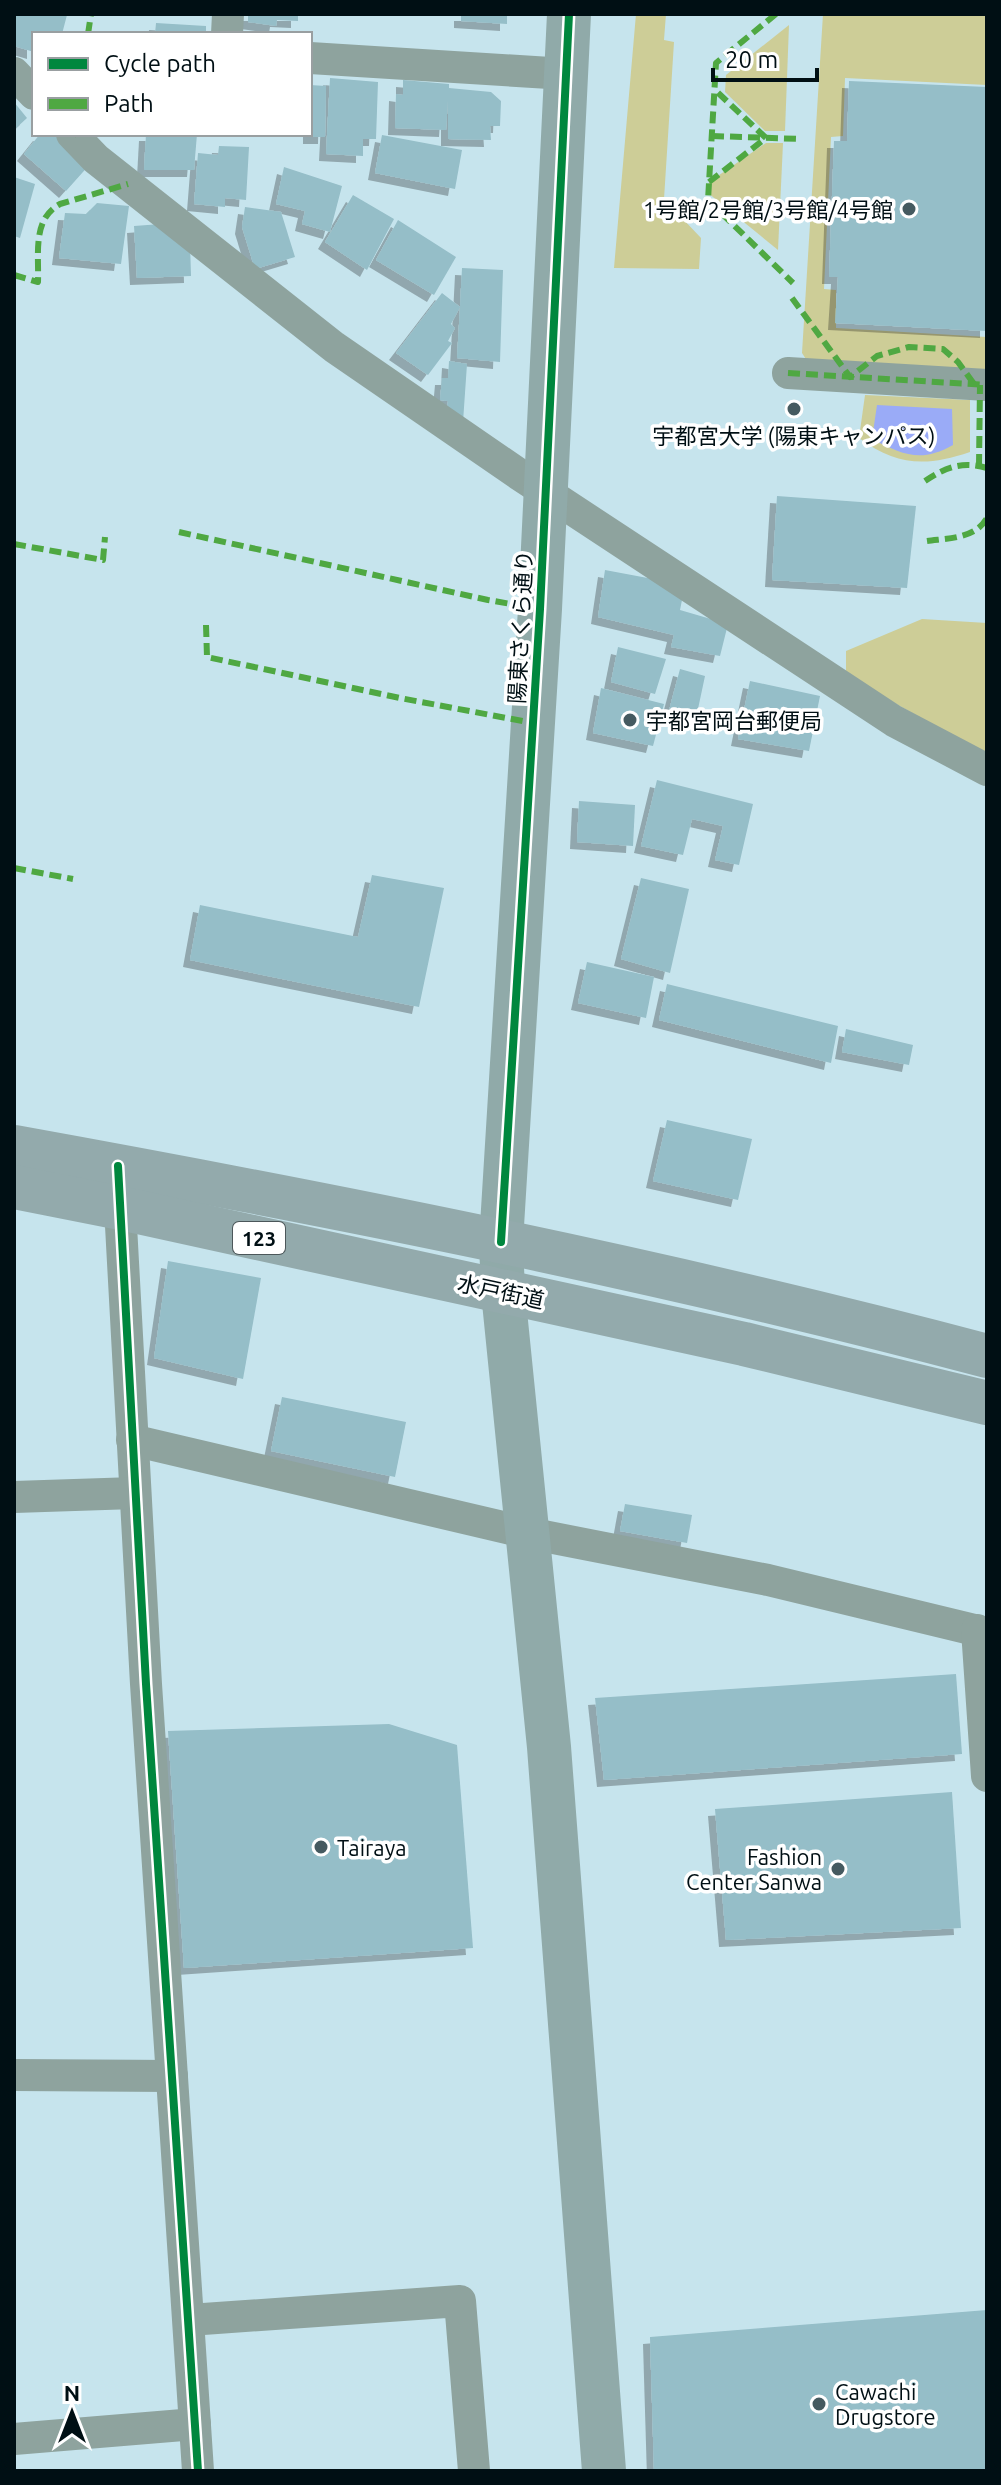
<svg xmlns="http://www.w3.org/2000/svg" width="1001" height="2485" viewBox="0 0 1001 2485" font-family="Ubuntu,'Noto Sans JP',sans-serif">
	<defs>
		<filter id="shadow"><feDropShadow dx="-7" dy="7" stdDeviation="0" flood-color="#0004"/></filter>
	</defs>
	<rect width="100%" height="100%" fill="#c6e4ed"/>
	<g fill="#cdcd97">
		<polygon points="636,14 666,14 664,40 674,42 664,199 701,238 699,269 614,268"/>
		<polygon points="823,14 987,14 987,85 845,78 843,136 831,137 824,289 836,290 836,328 987,337 987,376 811,367 802,353"/>
		<polygon points="789,25 785,131 765,131 725,92 726,75"/>
		<polygon points="766,143 783,143 778,250 708,193 709,182"/>
		<path d="M865 395 970 400V452C926 467 897 466 859 438Z"/>
		<polygon points="922,619 987,623 987,756 846,675 846,651"/>
	</g>
	<path fill="#9aabf7" d="M877 405 952 409 953 445C921 463 903 455 872 439Z"/>
	<g fill="#95bec8" filter="url(#shadow)">
		<polygon points="14,14 61,14 67,15 62,34 34,34 34,52 14,46"/>
		<polygon points="248,14 298,14 298,21 277,20 276,26 248,22"/>
		<polygon points="461,14 507,14 507,24 461,21"/>
		<polygon points="156,23 206,26 206,34 155,34"/>
		<polygon points="330,78 378,82 376,139 363,139 363,156 326,154"/>
		<polygon points="403,80 449,84 449,88 491,92 501,101 500,126 490,126 491,140 448,139 448,100 446,130 395,128 396,94 403,95"/>
		<polygon points="849,81 987,87 987,331 835,323 838,277 829,277 834,141 847,141"/>
		<polygon points="310,85 326,86 325,137 310,137"/>
		<polygon points="14,102 27,118 14,130"/>
		<polygon points="40,134 58,134 91,163 66,191 24,154"/>
		<polygon points="146,134 197,134 194,170 144,170"/>
		<polygon points="382,135 462,150 455,189 375,173"/>
		<polygon points="219,146 249,147 246,200 225,198 225,207 194,204 198,153 218,155"/>
		<polygon points="284,167 342,186 330,232 302,224 305,211 276,204"/>
		<polygon points="14,177 35,184 20,238 14,236"/>
		<polygon points="353,195 394,219 367,270 325,242"/>
		<polygon points="97,203 129,206 121,264 59,258 65,213 86,214"/>
		<polygon points="245,207 281,212 295,257 255,269 242,227"/>
		<polygon points="398,220 456,257 434,295 376,260"/>
		<polygon points="161,224 190,244 191,276 137,278 134,226"/>
		<polygon points="462,268 503,270 500,362 457,358 460,307 451,324 455,328 448,341 452,343 428,375 396,353 442,293 460,307"/>
		<polygon points="449,361 467,364 463,422 447,409 448,401 440,400 442,378 448,378"/>
		<polygon points="777,496 916,506 907,588 772,580"/>
		<polygon points="605,570 685,585 680,610 728,624 720,656 671,647 674,635 598,617"/>
		<polygon points="618,647 666,659 655,694 611,682"/>
		<polygon points="680,669 705,676 695,723 667,718"/>
		<polygon points="750,681 820,696 809,751 738,739"/>
		<polygon points="601,688 664,704 653,746 593,733"/>
		<polygon points="657,780 753,804 739,865 715,860 723,826 692,819 683,855 641,846"/>
		<polygon points="579,801 635,805 633,846 577,842"/>
		<polygon points="372,875 444,888 419,1007 190,960 200,905 358,937"/>
		<polygon points="641,878 689,889 670,973 621,959"/>
		<polygon points="587,962 654,977 646,1018 578,1003"/>
		<polygon points="667,984 838,1026 831,1063 659,1020"/>
		<polygon points="846,1029 913,1045 909,1065 842,1052"/>
		<polygon points="667,1120 752,1139 738,1200 653,1181"/>
		<polygon points="168,1261 261,1278 243,1379 154,1358"/>
		<polygon points="282,1397 406,1422 395,1477 271,1451"/>
		<polygon points="625,1504 692,1515 687,1543 620,1531"/>
		<polygon points="956,1674 962,1754 604,1780 595,1698"/>
		<polygon points="389,1724 457,1745 473,1948 184,1968 168,1731"/>
		<polygon points="952,1792 961,1928 726,1940 715,1809"/>
		<polygon points="987,2310 987,2471 654,2471 650,2337"/>
	</g>
	<g fill="none" stroke-linecap="round" stroke-linejoin="round">
		<g stroke="#8ea39e" stroke-width="32">
			<polyline points="227,34 228,14"/>
			<polyline points="310,58 566,74"/>
			<polyline points="14,73 34,94"/>
			<polyline points="72,134 96,159 334,347 520,475 894,721 987,770"/>
			<polyline points="788,373 987,385"/>
			<polyline points="119,1189 146,1684 198,2471"/>
			<polyline points="132,1440 528,1533 768,1580 987,1633"/>
			<polyline points="14,1497 135,1493"/>
			<polyline points="977,1630 987,1776"/>
			<polyline points="14,2075 172,2076"/>
			<polyline points="189,2320 460,2301 474,2471"/>
			<polyline points="14,2439 195,2424"/>
		</g>
		<polyline stroke="#90aaa9" stroke-width="44" points="569,14 540,609 501,1242 503,1292 549,1747 604,2471"/>
		<g stroke="#93aaac" stroke-width="44">
			<path d="M14 1147C340 1206 667 1271 987 1356"/>
			<polyline points="14,1187 120,1208 744,1344 987,1403"/>
		</g>
		<g stroke="#4fa842" stroke-width="6" stroke-dasharray="12 6" stroke-linecap="butt">
			<polyline points="776,14 716,63 708,200 793,283"/>
			<polyline points="88,34 91,14"/>
			<polyline points="73,136 74,134"/>
			<polyline points="712,136 801,139"/>
			<polyline points="709,182 766,138 714,89"/>
			<path d="M14 275 38 282C39 254 32 219 60 204L128 184"/>
			<polyline points="792,298 850,377 877,356 909,347 943,349 958,362 974,384"/>
			<polyline points="788,373 987,385"/>
			<polyline points="979,466 980,385"/>
			<path d="M925 481C946 467 962 461 987 468"/>
			<polyline points="179,532 488,600 540,609"/>
			<path d="M927 541C948 538 975 539 987 518"/>
			<polyline points="14,544 103,560 105,537"/>
			<polyline points="206,625 207,657 400,698 533,723"/>
			<polyline points="14,868 73,879"/>
		</g>
		<g stroke="#fff" stroke-width="13">
			<g id="cycleway">
				<polyline points="118,1166 146,1684 198,2471"/>
				<polyline points="501,1242 540,609 569,14"/>
			</g>
		</g>
		<use href="#cycleway" stroke="#00873e" stroke-width="8"/>
	</g>
	<g fill="#455a60" stroke="#fff" stroke-width="3">
		<circle cx="909" cy="209" r="8"/>
		<circle cx="794" cy="409" r="8"/>
		<circle cx="630" cy="720" r="8"/>
		<circle cx="321" cy="1847" r="8"/>
		<circle cx="838" cy="1869" r="8"/>
		<circle cx="819" cy="2404" r="8"/>
	</g>
	<g text-anchor="middle" dominant-baseline="central" stroke-width="7" stroke-linejoin="round" paint-order="stroke">
		<rect fill="#fff" stroke="#4c575a" stroke-width="2" x="233" y="1222" width="52" height="32" rx="6"/>
		<g font-size="20" font-weight="bold" fill="#000f14">
			<text x="259" y="1238">123</text>
		</g>
		<g font-size="22" fill="#000f14" stroke="#fff" text-anchor="start">
			<text x="893" y="209" text-anchor="end">1号館/2号館/3号館/4号館</text>
			<text x="794" y="435" text-anchor="middle">宇都宮大学 (陽東キャンパス)</text>
			<text x="646" y="720">宇都宮岡台郵便局</text>
			<text x="337" y="1847">Tairaya</text>
			<text x="822" y="1856" text-anchor="end">Fashion<tspan x="822" dy="25">Center Sanwa</tspan></text>
			<text x="835" y="2391">Cawachi<tspan x="835" dy="25">Drugstore</tspan></text>
		</g>
		<g font-size="22" fill="#000f14" stroke="#fff">
			<text transform="translate(520 627) rotate(-87)">陽東さくら通り</text>
			<text transform="translate(501 1291) rotate(12)">水戸街道</text>
		</g>
	</g>
	<rect width="1001" height="2485" fill="none" stroke="#000f14" stroke-width="32"/>
	<rect x="32" y="32" width="280" height="104" fill="#ffffff" stroke="#999fa1" stroke-width="2"/>
	<rect x="48" y="58" width="40" height="12" fill="#00873e" stroke="#999fa1" stroke-width="2"/>
	<text x="104" y="72" font-size="24" fill="#000f14">Cycle path</text>
	<rect x="48" y="98" width="40" height="12" fill="#4fa842" stroke="#999fa1" stroke-width="2"/>
	<text x="104" y="112" font-size="24" fill="#000f14">Path</text>
	<g transform="translate(72 2413)" stroke="#ffffff" stroke-width="6" paint-order="stroke">
	<path d="M0-6L14 30L0 20L-14 30Z" fill="#000f14"/>
	<text y="-12" font-size="22" font-weight="bold" text-anchor="middle" fill="#000f14">N</text>
	</g>
	<path d="M713 68v12h104v-12" fill="none" stroke="#000f14" stroke-width="4"/>
	<text x="725" y="68" font-size="24" fill="#000f14" stroke="#ffffff" stroke-width="6" paint-order="stroke">20 m</text>
</svg>
